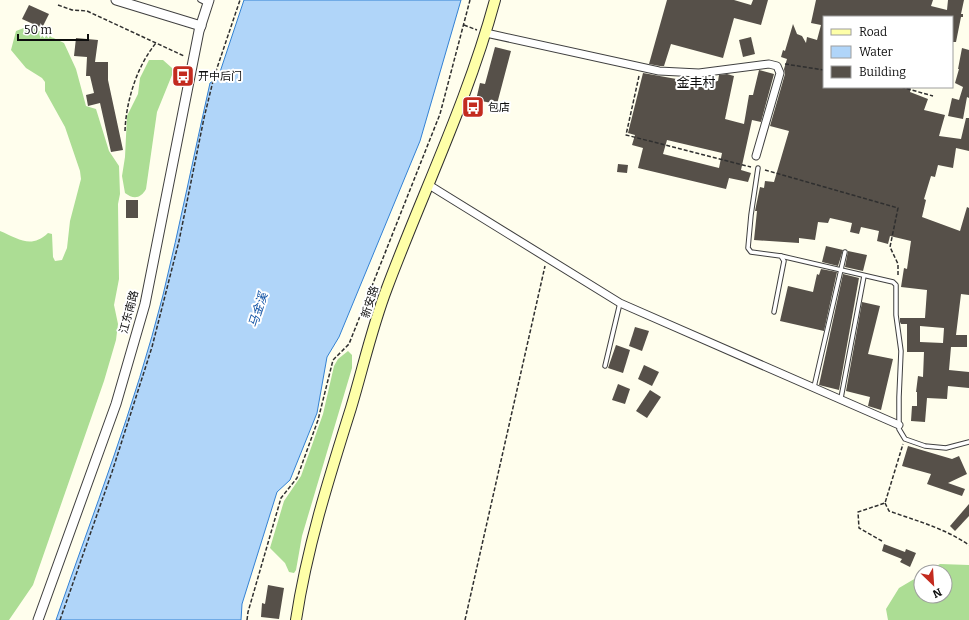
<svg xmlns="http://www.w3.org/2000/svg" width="969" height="620" viewBox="0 0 969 620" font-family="Bitter,'Noto Sans SC',serif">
	<rect width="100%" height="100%" fill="#fffeed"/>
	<g fill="#acdd94">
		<path d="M29 26 64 43 76 69 86 106 96 109 109 151 119 166 120 194 118 204 119 279 114 305 118 324 116 340 104 381 33 585 9 620H0V231C19 239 31 249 48 233L52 234 53 257 55 261 62 260 67 248 70 221 81 179 80 171 65 127 45 91V82L42 78 26 68 11 50 16 31Z"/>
		<path d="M149 60H163L172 68V75L157 112 146 189C141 198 134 200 125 193L122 176 125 157 127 116 138 94 140 78Z"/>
		<polygon points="348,351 352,355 352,368 302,536 296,570 294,573 289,572 285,563 270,548 284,501 301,476 323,414 334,366 338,359"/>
		<polygon points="940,564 969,565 969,620 888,620 886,609 899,588 921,575 921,596 945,596 945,572 926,572"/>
	</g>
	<path fill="#b0d5f9" stroke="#3381d3" d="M244 0H461L420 141 339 337 327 357 317 413 290 480 277 492 242 604 241 620H56C93 513 135 406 163 295 180 225 194 154 210 83L218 78Z"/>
	<g fill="#565049" fill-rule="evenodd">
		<polygon points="667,0 734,0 751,5 753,0 768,0 761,25 734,18 723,58 671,44 664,66 660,66 649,64"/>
		<path d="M816 0H933L931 6 947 10 948 0H964L961 14H963V17H961L956 42H952V17H824V87H911L910 92 928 99 924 110 945 115 939 136 961 139 966 118H969V151L956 148 953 168 938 165 935 177 931 176 924 199 926 200 922 217 960 231 967 207 969 208V295L961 294 956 335H967V347H951L949 370 969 372V388L948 386 947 399 927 398 925 422 911 421 912 406H917V392H916L918 376 923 377 924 352H907V324H901L900 322V318H925L927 290 901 287 904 268 907 269 911 241 890 236 888 244 877 241 879 231 861 227 859 234 850 232 852 223 830 218 828 223 818 222 815 240 799 238V243L754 240 757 211H755L760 187 764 188 765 181 774 182 789 131 770 126 785 74 784 69 787 59 781 57 783 50 785 51 793 24 797 34 802 36 806 43 807 37 817 40 821 25 811 23ZM920 326 944 328 943 343 920 342Z"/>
		<polygon points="29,5 49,14 42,28 22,19"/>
		<polygon points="751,37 755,54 743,57 739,40"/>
		<polygon points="76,38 98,40 95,62 108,62 108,80 123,150 111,152 100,103 88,106 86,95 94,93 90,76 86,76 87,57 74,56"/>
		<polygon points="495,47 511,51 497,104 476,100 480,83 485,84"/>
		<polygon points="962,48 969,50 969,98 967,97 963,119 948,116 952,98 959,100 963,87 955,83 959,69 958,69"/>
		<path d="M759 70 774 74 761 122 752 120 741 170 751 173 748 182 729 178 726 189 638 168 643 148 632 145 635 135 628 133 643 73 693 82 694 78 718 81 719 75 727 74 734 76 725 119 744 124 749 95H753ZM667 140 722 153 719 168 663 154Z"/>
		<polygon points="618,164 628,165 627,173 617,172"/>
		<rect x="126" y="200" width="12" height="18"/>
		<polygon points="826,246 843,250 838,266 822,262"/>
		<polygon points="848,251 867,255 863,271 845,267"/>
		<polygon points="821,269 837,272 824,331 780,321 788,286 813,292 817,274 819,275"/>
		<polygon points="843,274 859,278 839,390 819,385"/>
		<polygon points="862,302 880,306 868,354 893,359 881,410 868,406 870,397 846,391"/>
		<polygon points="635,327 649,331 642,351 629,346"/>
		<polygon points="616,345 630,350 623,373 608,368"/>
		<polygon points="644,365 659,372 652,386 638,379"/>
		<polygon points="618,384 630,389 625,404 612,400"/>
		<polygon points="650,390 661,397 647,418 636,411"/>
		<polygon points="908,446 952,459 959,456 967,474 948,483 965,489 962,496 927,484 931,474 902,466"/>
		<polygon points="969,504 969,516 955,531 950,526"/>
		<polygon points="884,544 905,552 906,549 916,553 910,567 900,562 902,559 882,551"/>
		<polygon points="268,585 284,588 279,619 261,617 262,603 265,604"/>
	</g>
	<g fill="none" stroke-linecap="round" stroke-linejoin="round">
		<g stroke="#404040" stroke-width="5.5">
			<g id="service">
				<polyline points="200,0 208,4"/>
				<polyline points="758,168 751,215 748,248 751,252 781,256 784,261 774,312"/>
				<polyline points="781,256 893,282 896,285 896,315 901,351 899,397 899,429 905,439 925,446 946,448 969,442"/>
				<polyline points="605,366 620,303"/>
				<polyline points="814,387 845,252"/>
				<polyline points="841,398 864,276"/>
			</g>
		</g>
		<g stroke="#404040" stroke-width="9">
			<g id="minor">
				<polyline points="486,33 659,71 699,73 769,64 777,66 780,73 756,156"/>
				<polyline points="429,185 620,303 899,425"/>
			</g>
		</g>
		<g stroke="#404040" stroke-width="11">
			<g id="tertiary">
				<polyline points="116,0 201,26"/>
				<polyline points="38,620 116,404 145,304 199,31 209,0"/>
			</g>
		</g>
		<g stroke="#2f2f2f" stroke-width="12">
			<path id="secondary" d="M296 620C307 547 329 478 351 408 363 368 372 327 387 288 423 192 468 100 495 0"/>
		</g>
		<g stroke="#2f2f2f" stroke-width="1.5" stroke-dasharray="4 2" stroke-linecap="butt">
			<polyline points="58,5 72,10 87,11 184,56"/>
			<polyline points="464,25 477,30"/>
			<polyline points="785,64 824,70"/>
			<polyline points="639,76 626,135 751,167"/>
			<polyline points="901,87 933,96"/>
			<path d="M125 131C126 101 137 66 156 43"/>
			<polyline points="765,170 898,208 890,247 898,264 898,277"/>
			<path d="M885 503 889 511C917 521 944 528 969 545"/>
			<polyline points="882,541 859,528 858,512 885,503 903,444"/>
			<polyline points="60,620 112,472 152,347 179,241 204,118 214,77 240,0"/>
			<polyline points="247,620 248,612 281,498 297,478 318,420 333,360 349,344 440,114 470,0"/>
			<polyline points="465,620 545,266"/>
		</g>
		<use href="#service" stroke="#fff" stroke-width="3.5"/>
		<use href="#minor" stroke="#fff" stroke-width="7"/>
		<use href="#tertiary" stroke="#fff" stroke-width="9"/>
		<use href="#secondary" stroke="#feffa8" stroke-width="10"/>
	</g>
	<defs>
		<g id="bus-square" transform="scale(1.15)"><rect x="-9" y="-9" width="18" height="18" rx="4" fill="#c32b1f" stroke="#fff"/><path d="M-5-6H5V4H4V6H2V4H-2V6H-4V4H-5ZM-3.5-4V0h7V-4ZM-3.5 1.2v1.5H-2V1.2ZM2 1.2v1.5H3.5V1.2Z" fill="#fff"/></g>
	</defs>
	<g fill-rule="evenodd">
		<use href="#bus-square" x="183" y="76"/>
		<use href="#bus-square" x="473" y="107"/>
	</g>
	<g text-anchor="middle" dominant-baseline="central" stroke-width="4" stroke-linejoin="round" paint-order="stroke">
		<g font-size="11" fill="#0d0d0d" stroke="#fff" text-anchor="start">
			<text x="198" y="76">开中后门</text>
			<text x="488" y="107">包店</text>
		</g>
		<g font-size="11" fill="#0d0d0d" stroke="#fff">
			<text transform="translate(370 302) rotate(-73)">新安路</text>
			<text transform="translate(129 312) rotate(-75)">江东南路</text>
		</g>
		<g font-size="12" font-style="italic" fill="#1153a5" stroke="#fff">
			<text transform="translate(258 310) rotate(-72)">马金溪</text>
		</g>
		<g font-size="13" fill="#0d0d0d" stroke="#fff">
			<text x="696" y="82">金丰村</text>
		</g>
	</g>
	<rect x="823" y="16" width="130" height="72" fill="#ffffff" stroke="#9e9e9e"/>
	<rect x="831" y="29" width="20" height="6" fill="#feffa8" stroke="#9e9e9e"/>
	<text x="859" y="36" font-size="12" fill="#0d0d0d">Road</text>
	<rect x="831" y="46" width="20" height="12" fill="#b0d5f9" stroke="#9e9e9e"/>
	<text x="859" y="56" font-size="12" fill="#0d0d0d">Water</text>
	<rect x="831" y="66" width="20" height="12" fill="#565049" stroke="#9e9e9e"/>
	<text x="859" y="76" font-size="12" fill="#0d0d0d">Building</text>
	<g transform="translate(933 584) rotate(155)"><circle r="19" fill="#ffffff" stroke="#9e9e9e"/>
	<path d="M0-3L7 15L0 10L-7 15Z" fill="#c32b1f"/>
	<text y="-6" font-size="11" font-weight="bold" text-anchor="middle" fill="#0d0d0d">N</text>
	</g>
	<path d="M18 34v6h70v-6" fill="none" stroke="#0d0d0d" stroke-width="2"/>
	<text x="24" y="34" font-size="12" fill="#0d0d0d" stroke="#ffffff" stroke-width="3" paint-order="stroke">50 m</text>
</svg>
